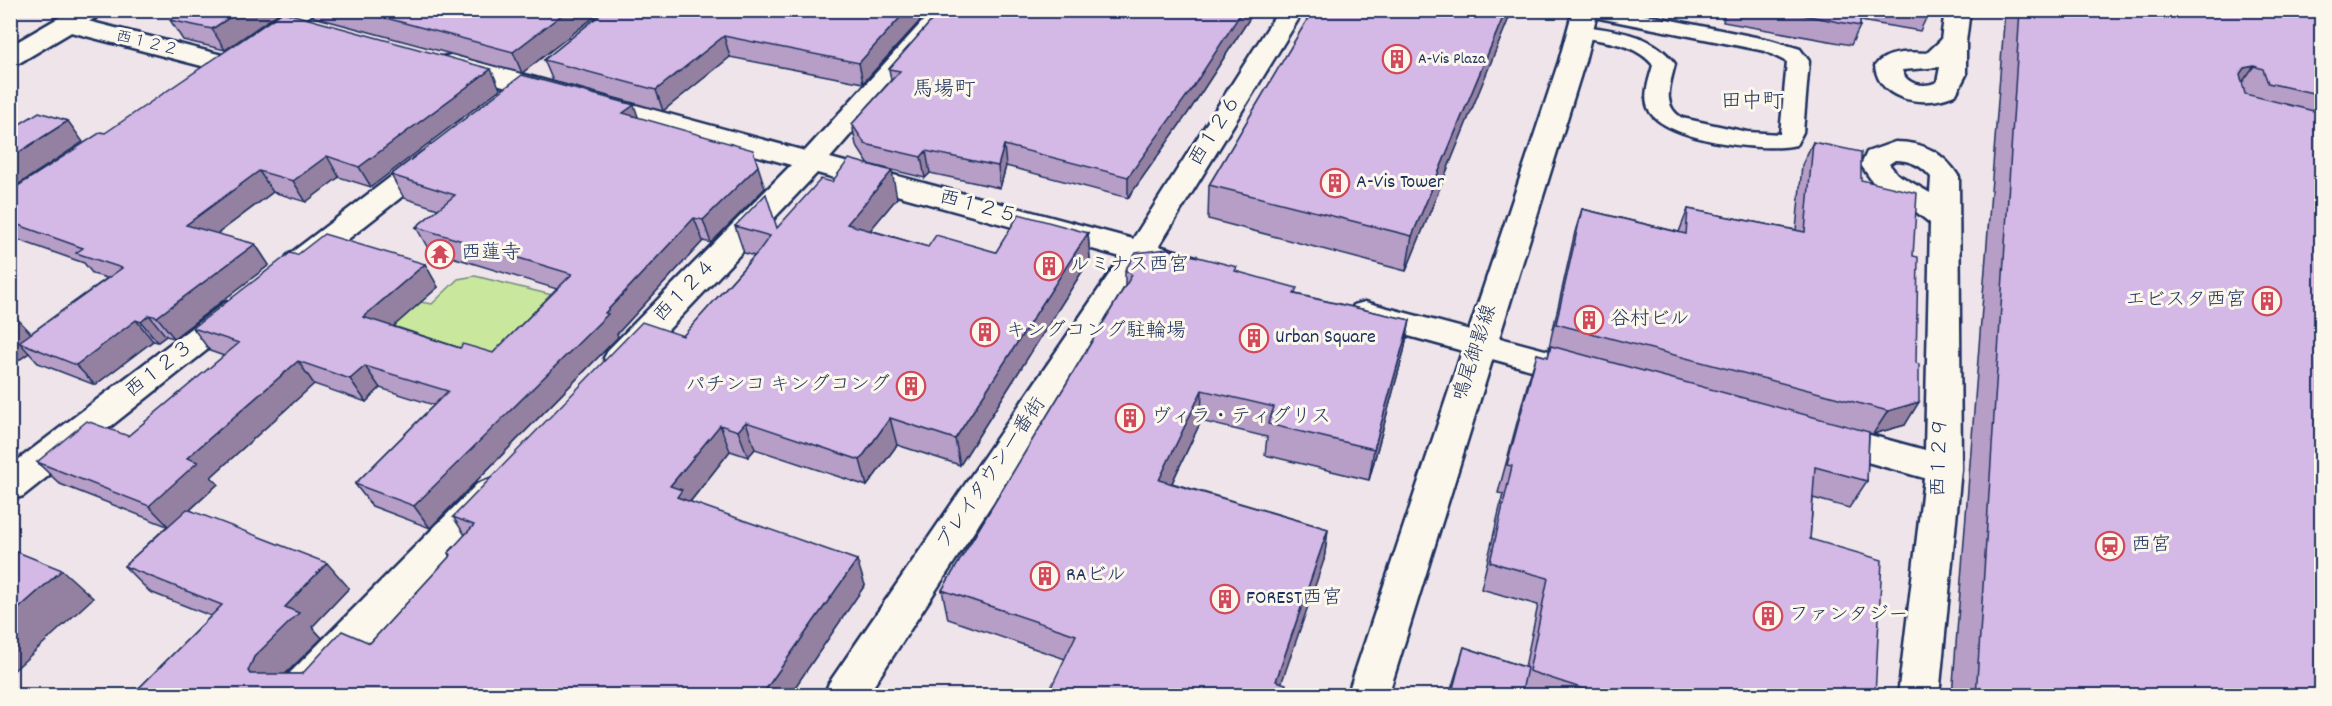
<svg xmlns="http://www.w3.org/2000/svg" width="2332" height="706" viewBox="0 0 2332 706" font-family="Dekko,'Klee One',sans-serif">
	<rect width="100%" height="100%" fill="#efe4ea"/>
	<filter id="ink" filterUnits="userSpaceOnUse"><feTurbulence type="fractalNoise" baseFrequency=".0167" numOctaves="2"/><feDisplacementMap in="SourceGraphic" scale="12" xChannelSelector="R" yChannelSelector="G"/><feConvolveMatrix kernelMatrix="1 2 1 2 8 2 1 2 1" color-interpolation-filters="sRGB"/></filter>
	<g filter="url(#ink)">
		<polygon fill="#cae79e" stroke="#728b7e" stroke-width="1.5" points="475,276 568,299 501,373 375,337 414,301 432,304 458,279"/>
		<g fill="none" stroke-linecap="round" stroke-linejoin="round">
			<g stroke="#1b2f5e" stroke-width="5">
				<path id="lane" d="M1579 10H1622L1770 40 1800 49 1809 61 1803 132 1796 145C1766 153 1663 140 1649 110 1642 96 1650 78 1653 65 1633 41 1600 42 1573 35L1570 31 1573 27 1580 25C1615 31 1653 33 1675 64 1670 85 1661 105 1682 118L1747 132 1780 134 1787 62 1765 51 1589 16Z"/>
			</g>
			<g stroke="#1b2f5e" stroke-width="5">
				<g id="street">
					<polygon points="288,10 318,10 268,46 259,49 250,46 246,41 250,36"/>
					<polygon points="933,10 959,10 830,158 1133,239 1279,10 1304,10 1159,246 1196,257 1200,264 1196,271 1185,275 1148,264 867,696 824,696 829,683 1121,257 817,173 633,367 621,370 609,367 604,358 609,349 791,165 442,69 438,63 442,57 451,55 805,151"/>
					<path d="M1945 10H1970L1966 42V75L1956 94C1929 108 1879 103 1875 66 1885 51 1911 52 1927 53L1941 40ZM1940 67 1937 82C1925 88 1905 85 1902 70Z"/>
					<polygon points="68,16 234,58 238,64 234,70 225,72 59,29 55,24 59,19"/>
					<path d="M1895 142C1924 142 1944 153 1959 177L1961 469 1939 696H1898L1924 478 1814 447 1809 437 1814 427 1826 423 1925 450 1930 223 1904 202 1877 188 1861 165 1867 152ZM1895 160C1910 160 1921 165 1931 177L1930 193 1897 174 1889 164Z"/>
					<polygon points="432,150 442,153 446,159 442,165 309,270 298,274 287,270 283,263 287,256 422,153"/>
					<polygon points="235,300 246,303 251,311 246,319 23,496 10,500 10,466 224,303"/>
					<polygon points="1365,302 1579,359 1591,362 1596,371 1591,380 1579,383 1354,321 1349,313 1354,305"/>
					<polygon points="490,479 503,484 508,494 503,504 322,696 275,696 280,683 477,484"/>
				</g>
			</g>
			<g stroke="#1b2f5e" stroke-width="5">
				<polygon id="secondary" points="1573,10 1598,10 1585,61 1388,696 1347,696 1559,61"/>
			</g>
			<g stroke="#1b2f5e" stroke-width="5">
				<polygon id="highway" points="72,10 103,10 100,15 19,63 10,65 10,46"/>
			</g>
			<use href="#lane" fill="#fbf7ec" fill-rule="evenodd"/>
			<use href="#street" fill="#fbf7ec" fill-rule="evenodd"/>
			<use href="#secondary" fill="#fbf7ec" fill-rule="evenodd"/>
			<use href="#highway" fill="#fbf7ec" fill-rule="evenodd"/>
		</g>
		<g fill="#b69ec6" stroke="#1b2f5e" stroke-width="1.5">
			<polygon points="184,10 283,10 225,50 183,40 170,20"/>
			<polygon points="311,10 603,10 522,73 314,17"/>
			<polygon points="606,10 930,10 863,83 730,57 663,111 553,81 544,60"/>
			<polygon points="941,10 1255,10 1190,110 1128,198 1006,166 1000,188 930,173 925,178 872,165 897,198 870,230 928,247 996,252 1088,233 1090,259 960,465 897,445 867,486 755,449 748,457 730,451 690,502 865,585 789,696 131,696 211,616 150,592 124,566 167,526 60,484 37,462 128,436 224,356 210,351 193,328 297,255 425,264 438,287 393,326 460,348 493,353 557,289 429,250 416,227 438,209 404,198 391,175 638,118 765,188 711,243 703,241 617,334 618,337 430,528 372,506 355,484 434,405 380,388 366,402 314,384 211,477 218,484 190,510 349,588 312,627 322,638 286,674 302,674 370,643 450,556 448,553 465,535 453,517 683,336 754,256 744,253 735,226 777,228 832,182 869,165 856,145 852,124 891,80 889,69"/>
			<polygon points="1313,10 1512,10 1406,271 1208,219 1209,185"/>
			<polygon points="1725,10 1930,10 1920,31 1860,21 1860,26 1851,45 1723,22"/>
			<polygon points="2005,10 2322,10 2322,696 1952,696"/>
			<polygon points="500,89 371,187 339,177 306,202 273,192 217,234 255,244 269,265 174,338 166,336 158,342 153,341 95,385 38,363 29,353 10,366 10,311 31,333 107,278 93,274 84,263 10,237 10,191 105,133"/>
			<polygon points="1813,142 1861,180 1905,425 1873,434 1869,433 1867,481 1849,508 1813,498 1810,539 1875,696 1449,696 1464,647 1525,667 1538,605 1481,589 1503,494 1498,493 1528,382 1537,354 1548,357 1550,347 1549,347 1575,232 1582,209 1679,232 1688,209 1796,230 1802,165"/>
			<polygon points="1125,270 1236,272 1296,294 1410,320 1404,351 1369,480 1265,455 1267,437 1201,421 1172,483 1328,529 1324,560 1065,659 948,619 942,590 1125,286"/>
		</g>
		<g fill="#9481a1" stroke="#1b2f5e" stroke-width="1.5">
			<polygon points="241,10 283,10 225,50 212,29"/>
			<polygon points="568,10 603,10 522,73 513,52"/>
			<polygon points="907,10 930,10 863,83 859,63"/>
			<polygon points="1243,10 1255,10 1190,110 1128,198 1128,177"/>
			<polygon points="1506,10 1512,10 1511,13 1406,271 1412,236"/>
			<polygon points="724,36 730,57 663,111 656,90"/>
			<polygon points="2254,66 2231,98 2221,100 2244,68"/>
			<polygon points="491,69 500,89 371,187 359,167"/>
			<polygon points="634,105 642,128 623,113"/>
			<polygon points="68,121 83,142 10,190 10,158"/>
			<polygon points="1004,145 1006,166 1000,188 998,166"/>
			<polygon points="926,151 930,173 925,178 921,157"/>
			<polygon points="327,156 339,177 306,202 293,181"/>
			<polygon points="758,166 765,188 711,243 703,220"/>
			<polygon points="259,171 273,192 201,246 186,225"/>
			<polygon points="892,171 897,198 853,251 847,224"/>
			<polygon points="694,218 703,241 617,334 618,337 430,528 414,506 605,313"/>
			<polygon points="1088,233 1090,259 960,465 955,439"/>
			<polygon points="255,244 269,265 174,338 157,317"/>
			<polygon points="425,264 438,287 378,340 363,317"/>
			<polygon points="10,311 41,344 19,342 29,353 10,366"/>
			<polygon points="149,315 166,336 158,342 141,322"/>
			<polygon points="136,320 153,341 95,385 76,365"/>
			<polygon points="1410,320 1404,351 1369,480 1374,449"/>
			<polygon points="298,361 314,384 211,477 218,484 170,528 149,506 187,458"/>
			<polygon points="365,366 380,388 366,402 350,379"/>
			<polygon points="1202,390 1201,421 1159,510 1159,480"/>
			<polygon points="1919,402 1905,425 1873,434 1888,411"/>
			<polygon points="890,418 897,445 867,486 860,460"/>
			<polygon points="746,422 755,449 748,457 738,431"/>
			<polygon points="720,425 730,451 689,503 689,523 670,486"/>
			<polygon points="1328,529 1324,560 1277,696 1276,681"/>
			<polygon points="857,560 865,585 789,696 761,696"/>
			<polygon points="327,563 349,588 312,627 322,638 278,681 250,674 248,671 254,657 285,607"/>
			<polygon points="62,570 93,598 10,674 10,616"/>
		</g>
		<g fill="#d4b8e6" stroke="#1b2f5e" stroke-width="1.5">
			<polygon points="184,10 241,10 212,29 170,20"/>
			<polygon points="356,10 568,10 513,52"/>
			<polygon points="606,10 907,10 859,63 724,36 656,90 544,60"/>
			<polygon points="941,10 1243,10 1191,90 1128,177 1004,145 998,166 926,151 921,157 865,144 852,124 900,71 889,69"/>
			<polygon points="1313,10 1506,10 1412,236 1209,185"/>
			<polygon points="1777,10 1860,10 1860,26"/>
			<polygon points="2020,10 2322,10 2322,95 2268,83 2263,69 2254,66 2244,68 2240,74 2245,94 2322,113 2322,696 1976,696"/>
			<polygon points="283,12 491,69 359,167 327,156 293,181 259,171 186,225 255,244 157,317 149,315 141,322 136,320 76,365 19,342 122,268 76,253 83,248 10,222 10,191 101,132 105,133"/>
			<polygon points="522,75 634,105 623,113 753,150 758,166 703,220 694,218 605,313 608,314 414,506 355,484 448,391 365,366 350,379 298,361 187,458 198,462 149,506 37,462 87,421 128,436 239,343 193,328 290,253 297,255 324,234 425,264 363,317 460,348 463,344 493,353 572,274 416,227 455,195 391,175"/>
			<polygon points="39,112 68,121 10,158 10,130"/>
			<polygon points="1813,142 1861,152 1861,180 1917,193 1913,256 1918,257 1916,363 1919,364 1919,402 1888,411 1556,324 1582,209 1686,234 1688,209 1805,232"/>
			<polygon points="849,159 892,171 847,224 928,247 936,235 996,252 1019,214 1088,233 955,439 890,418 860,460 746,422 738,431 720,425 670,486 682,490 677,497 857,560 761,696 131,696 222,605 124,566 187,509 327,563 285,607 299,613 254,657 248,671 250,674 302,674 342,631 370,643 451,555 448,553 474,525 453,517 642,322 683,336 758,252 770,236 735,226 766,194 777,228 821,179 832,182"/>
			<polygon points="1167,249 1237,267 1235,271 1297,288 1294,294 1410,320 1374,449 1268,424 1274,407 1202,390 1159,480 1328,529 1276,681 1286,684 1282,696 1047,696 1076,635 942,590 1132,275 1125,270 1136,253"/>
			<polygon points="1551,346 1869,432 1867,481 1815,467 1810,539 1882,560 1875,696 1605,696 1529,671 1548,578 1490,562 1512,466 1507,465 1537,354 1548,357"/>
			<polygon points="10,549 62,570 10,616"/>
			<polygon points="1464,647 1527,668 1521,696 1451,696"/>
			<polygon points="876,688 897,696 872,696"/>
		</g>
	</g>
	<defs>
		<g id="building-ring" transform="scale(1.5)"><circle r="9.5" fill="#fbf7ec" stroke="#d1495b" stroke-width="1.5"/><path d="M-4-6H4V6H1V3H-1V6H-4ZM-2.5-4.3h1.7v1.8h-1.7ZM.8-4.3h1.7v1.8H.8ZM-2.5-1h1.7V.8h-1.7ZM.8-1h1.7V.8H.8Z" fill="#d1495b"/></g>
		<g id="temple-ring" transform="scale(1.5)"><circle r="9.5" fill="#fbf7ec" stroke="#d1495b" stroke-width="1.5"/><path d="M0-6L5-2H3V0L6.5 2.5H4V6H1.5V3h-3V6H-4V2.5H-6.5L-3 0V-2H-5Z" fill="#d1495b"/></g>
		<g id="station-ring" transform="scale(1.5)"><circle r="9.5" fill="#fbf7ec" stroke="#d1495b" stroke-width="1.5"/><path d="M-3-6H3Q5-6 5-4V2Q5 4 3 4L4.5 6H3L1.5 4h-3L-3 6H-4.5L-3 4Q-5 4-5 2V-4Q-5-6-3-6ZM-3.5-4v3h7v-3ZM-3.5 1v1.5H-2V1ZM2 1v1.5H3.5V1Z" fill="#d1495b"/></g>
	</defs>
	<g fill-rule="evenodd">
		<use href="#building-ring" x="1397" y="59"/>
		<use href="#building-ring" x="1335" y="183"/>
		<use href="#temple-ring" x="440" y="254"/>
		<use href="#building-ring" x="1049" y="266"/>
		<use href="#building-ring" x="2267" y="301"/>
		<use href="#building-ring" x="1589" y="320"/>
		<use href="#building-ring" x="985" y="332"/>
		<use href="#building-ring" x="1254" y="338"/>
		<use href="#building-ring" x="911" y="386"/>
		<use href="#building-ring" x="1130" y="418"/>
		<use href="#station-ring" x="2110" y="546"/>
		<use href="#building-ring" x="1045" y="576"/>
		<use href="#building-ring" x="1225" y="599"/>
		<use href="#building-ring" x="1768" y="616"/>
	</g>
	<g text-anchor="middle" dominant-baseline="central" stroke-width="6" stroke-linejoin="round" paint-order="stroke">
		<g font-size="16" fill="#1b2f5e" stroke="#fbf7ec">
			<text transform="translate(147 44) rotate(14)">西１２２</text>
		</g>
		<g font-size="16" fill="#1b2f5e" stroke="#fbf7ec" text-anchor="start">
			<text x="1418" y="59">A-Vis Plaza</text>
		</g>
		<g font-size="20" fill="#1b2f5e" stroke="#fbf7ec">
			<text transform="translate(1216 131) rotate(-58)">西１２６</text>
			<text transform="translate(978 208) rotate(15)">西１２５</text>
			<text transform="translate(686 291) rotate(-46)">西１２４</text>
			<text transform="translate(1476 353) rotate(-72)">鳴尾御影線</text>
			<text transform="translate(160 370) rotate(-38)">西１２３</text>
			<text transform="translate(1941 457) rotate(-88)">西１２９</text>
			<text transform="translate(992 474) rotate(-56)">プレイタウン一番街</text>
		</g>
		<g font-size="20" fill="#1b2f5e" stroke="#fbf7ec" text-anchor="start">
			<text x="1356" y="183">A-Vis Tower</text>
			<text x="461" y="254">西蓮寺</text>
			<text x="1070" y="266">ルミナス西宮</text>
			<text x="2246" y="301" text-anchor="end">エビスタ西宮</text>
			<text x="1610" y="320">谷村ビル</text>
			<text x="1006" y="332">キングコング駐輪場</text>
			<text x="1275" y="338">Urban Square</text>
			<text x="890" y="386" text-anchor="end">パチンコ キングコング</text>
			<text x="1151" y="418">ヴィラ・ティグリス</text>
			<text x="2131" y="546">西宮</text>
			<text x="1066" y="576">RAビル</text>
			<text x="1246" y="599">FOREST西宮</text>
			<text x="1789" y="616">ファンタジー</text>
		</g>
		<g font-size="21" fill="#1b2f5e" stroke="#fbf7ec">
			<text x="944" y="91">馬場町</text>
			<text x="1752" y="103">田中町</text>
		</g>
	</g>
	<rect width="2332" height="706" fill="none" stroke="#fbf7ec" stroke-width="36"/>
	<rect x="18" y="18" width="2296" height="670" fill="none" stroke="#1b2f5e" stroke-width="2" filter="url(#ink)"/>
</svg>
